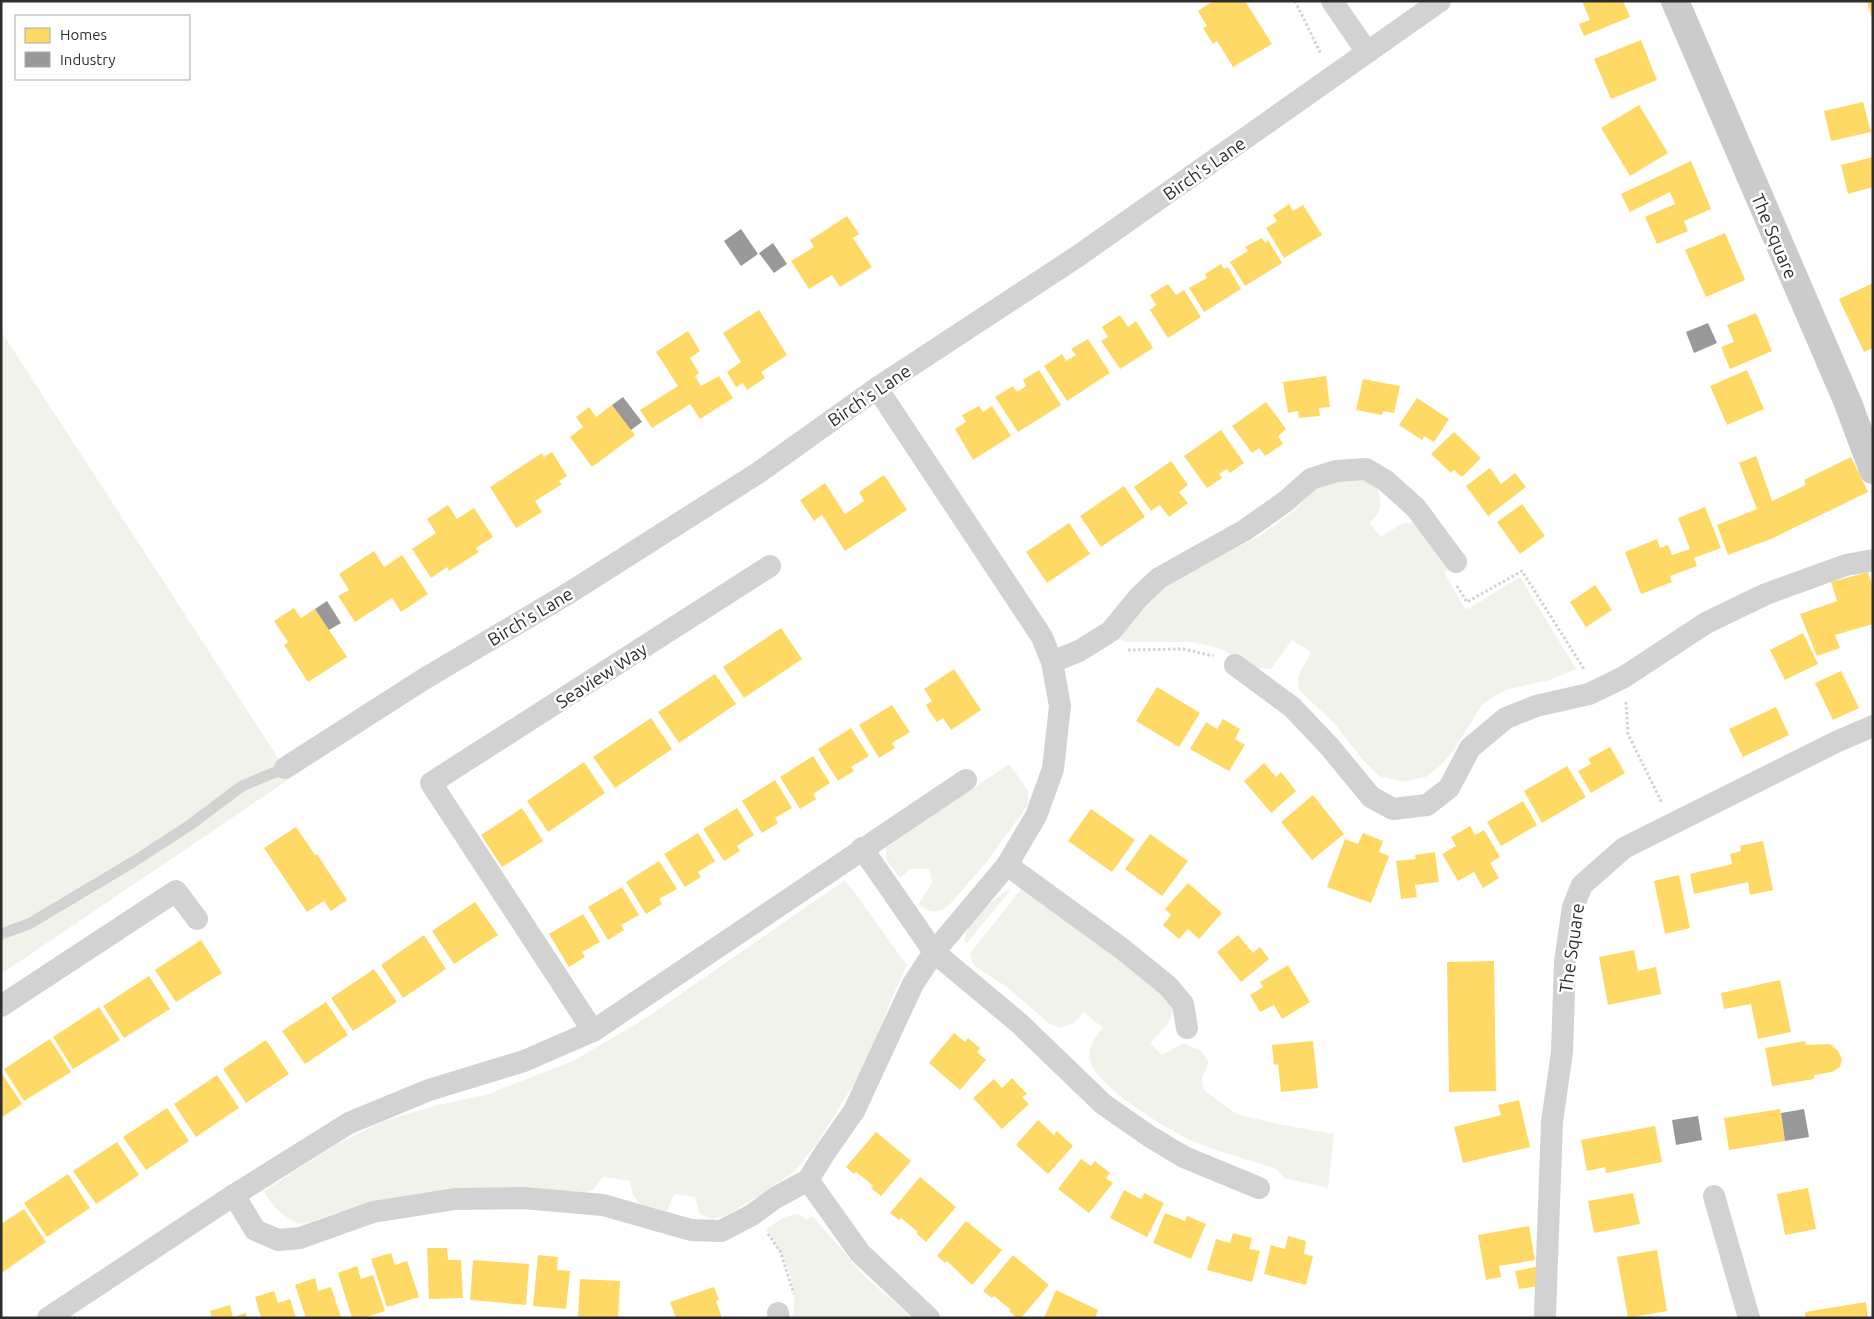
<svg xmlns="http://www.w3.org/2000/svg" width="1874" height="1319" viewBox="0 0 1874 1319" font-family="Ubuntu,sans-serif">
	<rect width="100%" height="100%" fill="#fff"/>
	<g fill="#f1f3eb">
		<polygon points="1,331 291,778 1,974"/>
		<path d="M1359 476 1376 484C1381 499 1384 513 1369 522L1381 537 1401 524 1414 522 1451 566 1444 572 1465 609 1470 608 1520 577 1576 669 1550 680 1508 689 1493 697 1482 705 1453 751 1441 765 1426 777 1403 782 1379 776 1361 758 1335 724 1299 690 1298 680 1300 672 1311 652 1292 640 1271 669 1251 667 1223 650 1210 646 1191 642H1127L1115 638 1166 585 1261 535 1296 509 1318 485Z"/>
		<path d="M1009 764 1028 790V805L985 864 950 904C939 914 930 913 918 905L932 883 929 869H910L900 878 886 859V848Z"/>
		<path d="M845 880 907 965 890 1002 876 1043 855 1082 817 1143 796 1170 768 1190 726 1216 712 1219 704 1216 699 1212 695 1197 674 1194 667 1211 639 1204 632 1192 630 1181 603 1177 593 1190 584 1193 392 1199 335 1213 311 1222 298 1224C282 1215 273 1208 264 1191L337 1144 384 1121 437 1105 486 1095 575 1060 646 1018Z"/>
		<path d="M1023 887 1144 974 1174 1010 1167 1025 1150 1043 1162 1055 1184 1043 1201 1051 1209 1062 1202 1079 1204 1090 1236 1114 1278 1124 1334 1134 1328 1188 1284 1178 1276 1169C1251 1160 1225 1154 1200 1144 1175 1135 1098 1088 1091 1063 1086 1049 1094 1038 1103 1028L1084 1012 1074 1023 1061 1028 1050 1024 1007 987 976 967 972 962 970 953Z"/>
		<path d="M1009 889 1010 891 966 944C959 926 996 898 1009 889Z"/>
		<path d="M797 1214 801 1215 806 1220 812 1216 815 1219 866 1278 913 1318H792C801 1285 783 1255 766 1229L785 1217Z"/>
	</g>
	<g fill="#ffd966">
		<polygon points="1213,1 1245,1 1272,44 1233,67 1217,41 1213,44 1203,28 1207,26 1198,11"/>
		<polygon points="1582,1 1623,1 1630,17 1584,36 1579,24 1590,20"/>
		<polygon points="1867,1 1873,1 1873,19 1872,19"/>
		<polygon points="1641,40 1657,80 1611,99 1594,59"/>
		<polygon points="1863,102 1871,132 1831,141 1824,111"/>
		<polygon points="1639,105 1668,153 1630,176 1601,128"/>
		<polygon points="1873,157 1873,187 1848,194 1841,165"/>
		<polygon points="1691,161 1711,209 1684,221 1688,231 1657,244 1645,217 1675,204 1670,192 1630,212 1621,194"/>
		<polygon points="1289,204 1293,211 1303,205 1322,235 1284,258 1266,228 1277,221 1273,215"/>
		<polygon points="847,216 859,234 853,238 872,267 840,287 832,275 809,289 791,261 814,247 810,240"/>
		<polygon points="1725,233 1745,280 1706,297 1685,250"/>
		<polygon points="1262,238 1265,243 1268,240 1282,263 1245,286 1230,262 1248,251 1245,247"/>
		<polygon points="1221,264 1224,269 1228,267 1241,289 1204,312 1189,288 1207,278 1205,274"/>
		<polygon points="1873,283 1873,348 1864,352 1839,299"/>
		<polygon points="1168,284 1176,295 1184,290 1201,317 1168,338 1150,310 1156,305 1150,295"/>
		<polygon points="759,310 787,355 761,372 765,378 747,390 743,383 736,387 727,372 741,362 723,333"/>
		<polygon points="1756,313 1772,351 1730,369 1721,347 1734,342 1727,325"/>
		<polygon points="1120,315 1128,327 1136,321 1153,348 1120,369 1101,341 1108,337 1102,327"/>
		<polygon points="688,331 700,351 690,358 699,373 695,376 701,386 719,376 733,398 700,419 690,404 652,428 640,410 678,386 656,352"/>
		<polygon points="1088,339 1110,373 1067,401 1044,366 1062,354 1066,361 1076,355 1071,349"/>
		<polygon points="1039,370 1061,405 1018,432 995,397 1013,386 1017,392 1026,386 1023,380"/>
		<polygon points="1747,370 1764,409 1727,425 1710,386"/>
		<polygon points="1326,376 1330,407 1319,408 1320,416 1299,418 1298,411 1288,413 1283,382"/>
		<polygon points="1363,379 1400,386 1394,413 1383,411 1382,415 1356,410"/>
		<polygon points="1417,398 1449,419 1434,442 1424,436 1422,440 1399,425"/>
		<polygon points="1266,402 1286,429 1278,436 1283,444 1265,456 1259,448 1252,453 1232,426"/>
		<polygon points="612,405 635,435 592,467 570,437 583,427 576,417 589,407 596,417"/>
		<polygon points="979,406 983,412 992,406 1011,436 973,460 955,429 966,422 962,415"/>
		<polygon points="1221,430 1244,463 1230,473 1227,469 1219,474 1222,478 1207,488 1184,456"/>
		<polygon points="1454,432 1481,458 1462,477 1454,470 1451,473 1431,454"/>
		<polygon points="552,452 567,476 559,481 562,484 535,501 542,512 516,528 490,487 542,453 544,457"/>
		<polygon points="1756,456 1772,501 1806,485 1804,480 1851,457 1868,492 1771,539 1728,555 1717,525 1757,509 1739,463"/>
		<polygon points="1171,461 1188,485 1179,492 1188,503 1169,517 1160,505 1151,511 1134,487"/>
		<polygon points="1490,468 1501,484 1515,473 1526,487 1488,516 1466,486"/>
		<polygon points="884,475 907,510 845,551 822,515 814,521 800,500 825,483 845,514 864,501 859,492"/>
		<polygon points="1124,486 1145,517 1101,547 1080,516"/>
		<polygon points="1522,504 1545,536 1520,554 1497,522"/>
		<polygon points="448,505 457,519 474,508 493,537 476,548 479,552 449,571 447,567 431,578 412,549 436,533 427,519"/>
		<polygon points="1705,507 1721,548 1694,558 1697,566 1670,576 1672,582 1641,594 1625,552 1657,539 1660,548 1668,545 1672,555 1690,549 1678,518"/>
		<polygon points="1069,523 1090,554 1047,583 1026,552"/>
		<polygon points="374,551 384,567 402,555 428,594 401,612 392,598 355,622 338,596 349,590 339,574"/>
		<polygon points="1868,572 1873,588 1873,624 1835,635 1840,648 1817,656 1800,614 1837,601 1831,582"/>
		<polygon points="1595,585 1612,610 1586,627 1570,602"/>
		<polygon points="294,608 301,618 315,609 347,657 308,682 284,645 288,642 274,621"/>
		<polygon points="781,628 802,659 744,698 723,667"/>
		<polygon points="1803,633 1818,664 1785,680 1770,650"/>
		<polygon points="954,669 981,710 951,730 943,718 937,722 931,714 926,705 932,701 924,689"/>
		<polygon points="1841,671 1859,708 1833,720 1815,683"/>
		<polygon points="715,674 736,704 679,743 658,712"/>
		<polygon points="1157,687 1200,713 1179,747 1136,721"/>
		<polygon points="892,705 910,732 892,743 895,748 879,758 859,725"/>
		<polygon points="1776,707 1789,735 1743,757 1729,729"/>
		<polygon points="651,718 672,749 615,788 593,757"/>
		<polygon points="1223,719 1240,729 1235,739 1245,745 1229,771 1190,749 1206,722 1217,729"/>
		<polygon points="851,728 869,756 851,767 854,771 838,781 818,749"/>
		<polygon points="1610,747 1625,773 1591,793 1578,771 1591,764 1588,759"/>
		<polygon points="813,756 830,783 813,794 816,799 800,809 780,777"/>
		<polygon points="584,762 605,793 548,832 527,801"/>
		<polygon points="1264,763 1276,777 1281,772 1296,791 1271,813 1244,781"/>
		<polygon points="1567,766 1586,797 1542,823 1524,791"/>
		<polygon points="775,780 792,808 775,818 778,823 762,833 742,801"/>
		<polygon points="1313,795 1344,834 1312,860 1281,822"/>
		<polygon points="1523,801 1537,825 1501,846 1487,822"/>
		<polygon points="522,808 543,841 502,867 481,835"/>
		<polygon points="737,808 754,835 737,846 740,851 724,861 703,829"/>
		<polygon points="1091,809 1135,840 1112,872 1068,841"/>
		<polygon points="1470,826 1475,835 1484,830 1500,857 1490,863 1499,878 1483,888 1474,872 1458,881 1442,854 1456,846 1451,837"/>
		<polygon points="296,827 315,855 317,854 347,900 331,911 324,901 307,912 264,848"/>
		<polygon points="698,833 715,861 698,872 701,877 685,887 664,854"/>
		<polygon points="1363,833 1383,841 1379,852 1389,856 1371,903 1327,887 1345,839 1358,844"/>
		<polygon points="1150,834 1188,861 1162,896 1125,869"/>
		<polygon points="1763,841 1773,890 1750,895 1748,882 1694,894 1690,874 1732,864 1730,854 1741,851 1740,846"/>
		<polygon points="1435,852 1439,882 1415,885 1417,897 1401,899 1396,861 1416,859 1415,855"/>
		<polygon points="659,861 677,889 659,899 662,904 646,914 626,882"/>
		<polygon points="1679,875 1690,928 1665,934 1654,881"/>
		<polygon points="1188,883 1222,913 1199,939 1188,929 1179,939 1163,925 1171,915 1165,909"/>
		<polygon points="622,887 639,915 621,925 624,930 608,940 588,907"/>
		<polygon points="475,902 498,935 454,964 432,931"/>
		<polygon points="583,914 600,942 582,952 585,957 569,967 549,934"/>
		<polygon points="424,935 446,969 403,998 381,965"/>
		<polygon points="1238,935 1253,953 1260,947 1269,959 1241,982 1217,952"/>
		<polygon points="201,940 222,973 176,1002 155,970"/>
		<polygon points="1634,950 1638,971 1656,967 1661,994 1608,1005 1599,957"/>
		<polygon points="1494,961 1496,1091 1449,1092 1447,962"/>
		<polygon points="1288,965 1310,1002 1282,1019 1274,1005 1260,1012 1250,995 1263,987 1260,982"/>
		<polygon points="374,969 397,1002 353,1031 331,998"/>
		<polygon points="149,976 170,1009 124,1038 103,1006"/>
		<polygon points="1780,980 1791,1032 1758,1039 1751,1004 1724,1009 1721,993"/>
		<polygon points="326,1002 348,1035 305,1064 282,1031"/>
		<polygon points="99,1007 120,1040 73,1069 53,1037"/>
		<polygon points="954,1033 965,1042 968,1038 980,1048 977,1052 986,1060 960,1090 929,1063"/>
		<polygon points="50,1039 71,1072 24,1101 4,1069"/>
		<polygon points="266,1040 289,1074 246,1103 223,1069"/>
		<polygon points="1313,1041 1318,1088 1281,1092 1278,1064 1274,1065 1272,1045"/>
		<polygon points="1805,1041 1806,1045 1830,1044 1838,1051 1842,1059 1840,1067 1832,1072 1814,1075 1814,1079 1772,1086 1765,1048"/>
		<polygon points="1,1072 22,1104 1,1118"/>
		<polygon points="217,1075 239,1108 196,1137 174,1104"/>
		<polygon points="1012,1078 1027,1094 1022,1097 1029,1104 1002,1129 973,1098 994,1079 1002,1088"/>
		<polygon points="1519,1100 1530,1147 1463,1163 1454,1127 1501,1115 1498,1105"/>
		<polygon points="167,1108 189,1141 146,1170 123,1137"/>
		<polygon points="1780,1109 1785,1141 1729,1150 1724,1118"/>
		<polygon points="1038,1120 1054,1135 1057,1131 1073,1146 1048,1174 1016,1145"/>
		<polygon points="1655,1126 1662,1162 1606,1173 1605,1167 1587,1171 1581,1140"/>
		<polygon points="876,1132 911,1161 881,1196 871,1188 873,1186 865,1179 856,1172 854,1174 846,1167"/>
		<polygon points="117,1142 139,1175 96,1204 73,1171"/>
		<polygon points="1081,1159 1091,1166 1095,1161 1110,1173 1106,1178 1113,1183 1089,1213 1058,1189"/>
		<polygon points="68,1174 90,1208 47,1237 24,1203"/>
		<polygon points="920,1177 956,1207 926,1242 916,1233 918,1232 901,1218 899,1220 890,1213"/>
		<polygon points="1808,1188 1816,1229 1785,1235 1777,1194"/>
		<polygon points="1124,1190 1141,1199 1144,1193 1164,1203 1147,1237 1110,1218"/>
		<polygon points="1633,1193 1640,1224 1594,1233 1588,1201"/>
		<polygon points="24,1209 46,1242 3,1272 1,1270 1,1224"/>
		<polygon points="1165,1213 1185,1221 1187,1216 1206,1224 1191,1259 1153,1243"/>
		<polygon points="966,1221 1002,1250 972,1285 947,1261 945,1263 937,1256"/>
		<polygon points="1529,1226 1535,1260 1499,1266 1501,1277 1486,1280 1478,1235"/>
		<polygon points="1233,1233 1252,1238 1249,1249 1260,1251 1252,1282 1207,1270 1216,1239 1230,1243"/>
		<polygon points="1288,1236 1306,1241 1304,1254 1313,1256 1306,1285 1264,1274 1271,1245 1285,1249"/>
		<polygon points="427,1248 447,1248 448,1260 461,1260 463,1298 429,1299"/>
		<polygon points="1657,1250 1667,1311 1628,1318 1617,1257"/>
		<polygon points="391,1253 395,1265 407,1261 419,1297 387,1307 371,1259"/>
		<polygon points="538,1255 558,1257 557,1270 570,1271 566,1309 533,1306"/>
		<polygon points="1013,1255 1049,1285 1021,1318 1017,1318 1009,1311 1011,1310 994,1296 992,1298 983,1291"/>
		<polygon points="473,1260 529,1264 526,1305 470,1300"/>
		<polygon points="357,1266 361,1279 373,1275 385,1311 364,1318 352,1318 338,1273"/>
		<polygon points="1536,1267 1540,1286 1519,1289 1515,1271"/>
		<polygon points="315,1278 318,1291 331,1287 341,1318 306,1318 295,1285"/>
		<polygon points="580,1279 620,1281 618,1318 578,1317"/>
		<polygon points="714,1287 719,1300 716,1301 722,1318 676,1318 670,1302"/>
		<polygon points="1056,1290 1098,1310 1095,1318 1044,1318"/>
		<polygon points="274,1291 278,1303 290,1299 296,1318 261,1318 255,1297"/>
		<polygon points="1866,1302 1868,1318 1806,1318 1805,1312"/>
		<polygon points="230,1305 233,1317 246,1313 247,1318 212,1318 210,1311"/>
	</g>
	<g fill="#999">
		<polygon points="741,229 758,254 741,266 724,241"/>
		<polygon points="773,243 787,264 774,273 759,253"/>
		<polygon points="1708,323 1717,343 1694,353 1686,332"/>
		<polygon points="623,397 642,422 631,430 612,405"/>
		<polygon points="327,601 341,623 329,630 315,609"/>
		<polygon points="1804,1109 1809,1137 1785,1141 1781,1113"/>
		<polygon points="1698,1116 1702,1140 1676,1145 1672,1120"/>
	</g>
	<g fill="none" stroke-linecap="round" stroke-linejoin="round">
		<g stroke="#d2d2d2" stroke-width="3" stroke-dasharray="2.5 2.5" stroke-linecap="butt">
			<polyline points="1295,1 1321,54"/>
			<polyline points="1457,586 1467,602 1522,571 1584,669"/>
			<polyline points="1128,650 1184,649 1213,656"/>
			<polyline points="1626,702 1628,734 1662,803"/>
			<polyline points="768,1234 780,1251 794,1294"/>
		</g>
		<polyline stroke="#d2d2d2" stroke-width="11" points="1,934 29,924 133,862 190,825 242,786 285,768"/>
		<g stroke="#d2d2d2" stroke-width="22">
			<polyline points="1332,1 1367,52"/>
			<polyline points="877,388 1042,637 1052,662 1060,706 1053,769 1036,816 1007,865 934,952 913,984 854,1111 824,1154 808,1180 775,1198 752,1215 721,1231 691,1230 603,1205 523,1198 455,1199 373,1212 300,1238 278,1240 255,1230 234,1195 349,1123 429,1090 524,1061 593,1031 966,780"/>
			<polyline points="1052,662 1079,651 1111,631 1138,598 1159,578 1245,530 1286,501 1311,479 1336,471 1366,469 1386,481 1416,508 1456,562"/>
			<polyline points="1235,665 1292,707 1329,746 1371,797 1393,809 1427,805 1449,788 1470,748 1506,718 1536,706 1589,694 1624,677 1706,623 1766,594 1846,565 1873,560"/>
			<polyline points="285,768 424,679 569,593 758,473 877,388 1078,256 1440,1"/>
			<polyline points="862,848 934,952 1019,1023 1103,1104 1149,1136 1184,1157 1259,1188"/>
			<polyline points="1007,865 1121,948 1168,986 1183,1004 1187,1028"/>
			<polyline points="1,1006 176,891 197,919"/>
			<polyline points="593,1031 431,783 770,566"/>
			<polyline points="808,1180 860,1253 929,1318"/>
			<polyline points="1714,1196 1749,1318"/>
			<polyline points="778,1313 779,1318"/>
			<polyline points="1545,1315 1552,1122 1562,1052 1565,961 1573,907 1582,885 1624,848 1836,742 1873,726"/>
			<polyline points="48,1318 234,1195"/>
		</g>
		<polyline stroke="#cbcbcb" stroke-width="28" points="1675,1 1848,403 1873,470"/>
	</g>
	<g text-anchor="middle" dominant-baseline="central" stroke-width="5" stroke-linejoin="round" paint-order="stroke">
		<g font-size="18" fill="#2d2d2d" stroke="#fff">
			<text transform="translate(1204 168) rotate(-35)">Birch's Lane</text>
			<text transform="translate(1775 236) rotate(67)">The Square</text>
			<text transform="translate(869 395) rotate(-34)">Birch's Lane</text>
			<text transform="translate(530 616) rotate(-31)">Birch's Lane</text>
			<text transform="translate(601 675) rotate(-33)">Seaview Way</text>
			<text transform="translate(1571 948) rotate(-82)">The Square</text>
		</g>
	</g>
	<rect width="1874" height="1319" fill="none" stroke="#2d2d2d" stroke-width="5"/>
	<rect x="15" y="15" width="175" height="65" fill="#ffffff" stroke="#ababab"/>
	<rect x="25" y="28" width="25" height="15" fill="#ffd966" stroke="#ababab"/>
	<text x="60" y="40" font-size="15" fill="#2d2d2d">Homes</text>
	<rect x="25" y="52" width="25" height="15" fill="#999999" stroke="#ababab"/>
	<text x="60" y="65" font-size="15" fill="#2d2d2d">Industry</text>
</svg>
